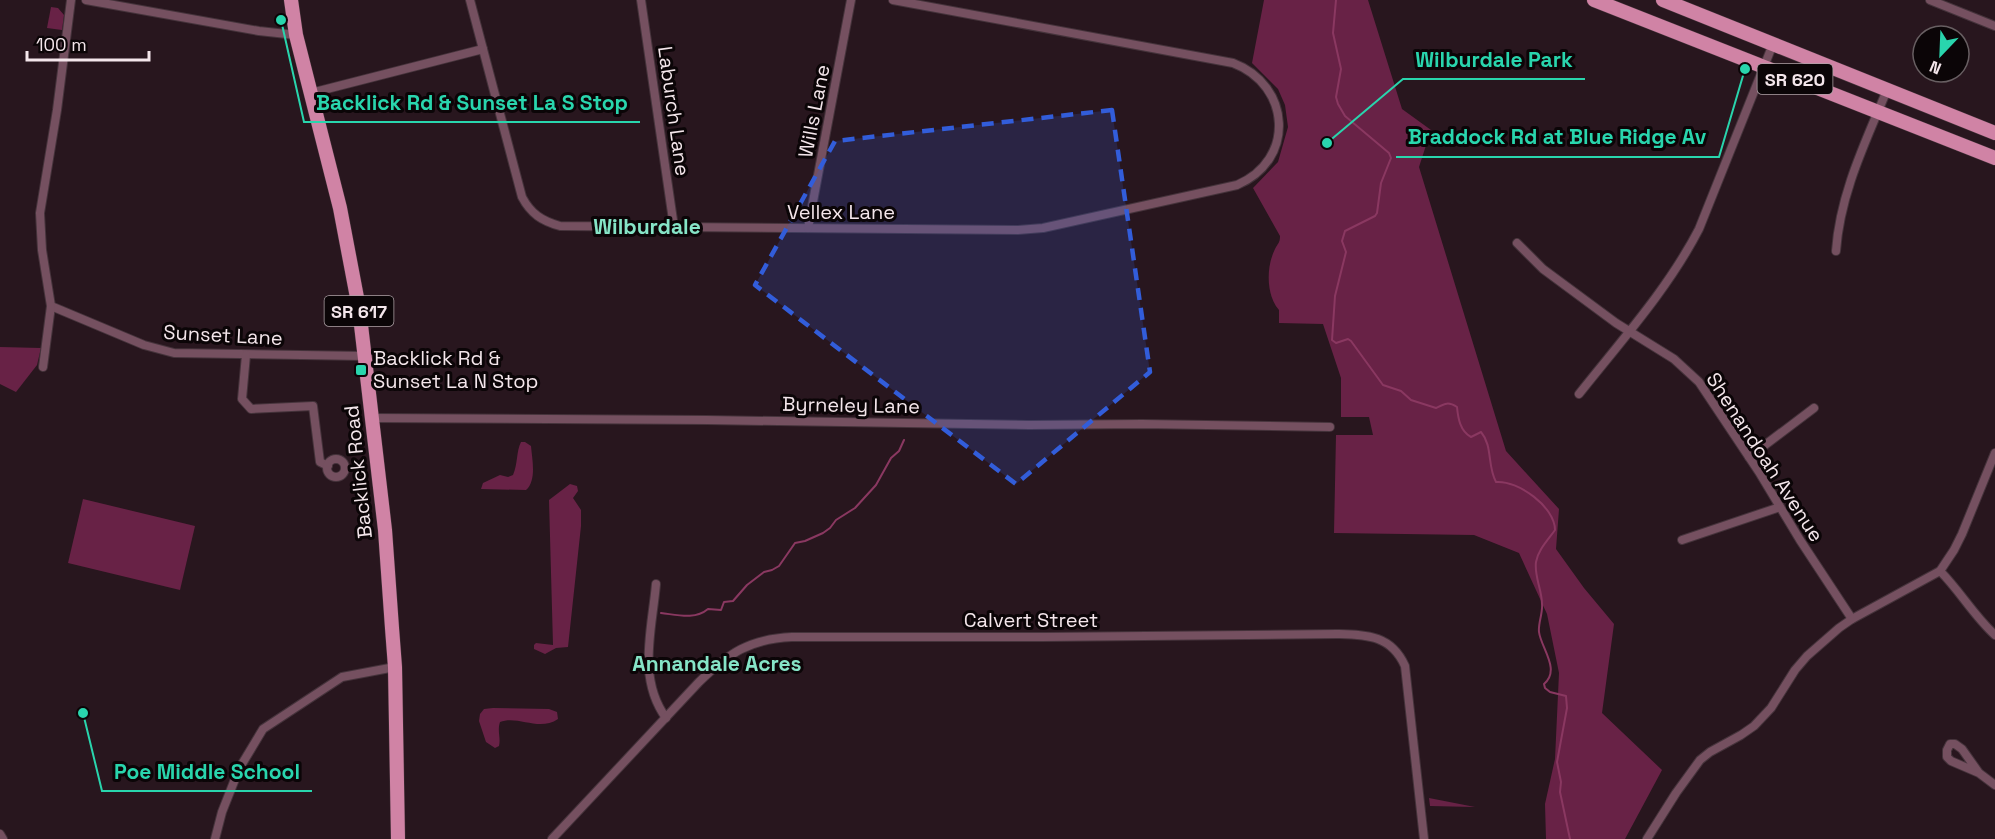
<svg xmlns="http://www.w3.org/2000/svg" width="1995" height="839" viewBox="0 0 1995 839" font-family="'Space Grotesk',sans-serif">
	<rect width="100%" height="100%" fill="#28161e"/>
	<g fill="#682246">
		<path d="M1264 0H1368L1402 109 1431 130 1419 167 1506 451 1559 509 1556 549 1584 588 1614 624 1602 713 1662 770 1625 839H1546L1545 804 1555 759 1559 673 1547 614 1519 553 1474 535 1334 533 1336 435H1373L1369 417H1341V378L1323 324 1279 323V310C1266 295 1266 267 1275 249 1278 243 1280 243 1280 236L1253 188 1278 162 1288 127 1285 105 1278 89 1252 63Z"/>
		<polygon points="51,7 58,8 64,15 62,30 47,28"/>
		<polygon points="0,347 41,348 37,365 16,392 0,384"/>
		<path d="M521 442H525L531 446C532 459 537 480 526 490L481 489 483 483 500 475 508 477 513 475C518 464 516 452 521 442Z"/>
		<polygon points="570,484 577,486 578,491 573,498 581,510 581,526 568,647 556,648 545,654 534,649 534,645 536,643 553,645 549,500"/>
		<polygon points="83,499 195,526 180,590 68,563"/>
		<path d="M493 708 549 709 557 712 558 719C539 732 518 715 500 722 497 731 501 738 499 746L495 748 486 742 479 721 480 714 484 709Z"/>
		<polygon points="1429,798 1475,807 1430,806"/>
	</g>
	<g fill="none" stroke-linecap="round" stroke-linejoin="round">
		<g stroke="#8a3861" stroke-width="2">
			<path d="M1336 0 1333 33 1341 69 1336 97 1338 104 1345 116 1389 153 1391 158 1381 183 1377 213 1375 216 1345 231 1342 241 1346 252 1335 296 1332 340 1336 343 1348 339 1351 341 1383 385 1401 391 1411 400 1436 408C1444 404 1448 401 1457 407 1458 418 1460 431 1471 437L1481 432C1493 446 1487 466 1496 482 1518 480 1555 507 1555 530 1548 540 1538 550 1536 562 1534 576 1542 590 1542 604 1543 613 1538 623 1539 632 1541 648 1561 670 1544 684L1545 688 1550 692 1566 696 1567 708 1557 762 1561 782 1560 792 1570 839"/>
			<path d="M661 613C678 615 695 620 708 609L721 610 724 602 733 601 747 585 764 572 772 570 779 566 795 543 805 541 823 533 830 528 836 520 855 508 876 485 891 458 899 451 904 440"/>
		</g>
		<g stroke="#45333b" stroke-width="10">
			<g id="minor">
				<polyline points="71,0 57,110 40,213 42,250 51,306 144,345 174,353 364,356"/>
				<polyline points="86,0 259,31 296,35"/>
				<path d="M470 0 522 197C531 214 542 221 560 226L1018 230 1043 228 1237 185C1296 160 1291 85 1233 63L893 0"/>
				<polyline points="641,0 674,227"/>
				<polyline points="1930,0 1995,26"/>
				<polyline points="311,93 483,49"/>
				<polyline points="808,228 851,0"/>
				<polyline points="1517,243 1543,269 1616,323 1674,359 1699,382 1759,472 1800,540 1852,619"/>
				<path d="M1836 251C1840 194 1865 143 1887 90"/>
				<polyline points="246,355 242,399 251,409 313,406 320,462 328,466"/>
				<polyline points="43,367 51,306"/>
				<path d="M1579 394C1621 341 1668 289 1699 229L1773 44"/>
				<polyline points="372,418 707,420 1029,425 1142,424 1330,427"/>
				<polyline points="1749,457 1814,408"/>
				<circle cx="336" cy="468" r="9"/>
				<polyline points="1682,540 1780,507"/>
				<path d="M1940 571C1960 591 1974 616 1995 635"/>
				<path d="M656 584C652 630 637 678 666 718"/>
				<polyline points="1979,773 1962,749 1955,744 1950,744 1947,750 1947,757 1951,761 1979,773 1995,785"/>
				<polyline points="0,834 3,839"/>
				<polyline points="215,839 222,812 239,769 263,729 342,677 395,667"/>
				<path d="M552 839 699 682C729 653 749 639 792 637H1044L1337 634C1367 635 1391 635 1405 666L1424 839"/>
				<polyline points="1647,839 1676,793 1700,760 1710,752 1741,735 1754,726 1771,708 1795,670 1807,656 1839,628 1852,619 1940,571 1954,550 1962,534 1995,453"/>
			</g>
		</g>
		<g stroke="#45333b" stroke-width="15">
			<g id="primary">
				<polyline points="291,0 296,35 340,208 359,308 385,530 392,628 395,667 398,839"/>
				<polyline points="1594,0 1995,158"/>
				<polyline points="1663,0 1995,133"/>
			</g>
		</g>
		<use href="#minor" stroke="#755060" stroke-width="8"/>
		<use href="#primary" stroke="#d083a5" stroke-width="14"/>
	</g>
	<path fill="#325dda" fill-opacity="0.2" stroke="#325dda" stroke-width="4.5" stroke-dasharray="12 8" stroke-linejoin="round" d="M1112 110 1150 372 1016 484 755 285 835 141Z"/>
	<rect fill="#29d5ad" stroke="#0b0507" stroke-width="2" x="355" y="364" width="12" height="12" rx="3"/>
	<g text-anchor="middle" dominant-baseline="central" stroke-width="6" stroke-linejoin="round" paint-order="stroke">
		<g fill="#0b0507" stroke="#aea2a7" stroke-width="1.5">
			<rect x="1757.5" y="64" width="75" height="30" rx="4.5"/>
			<rect x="324.5" y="296" width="69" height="30" rx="4.5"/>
		</g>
		<g font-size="18" font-weight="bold" fill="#f4e6eb">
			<text x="1795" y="79">SR 620</text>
			<text x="359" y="311">SR 617</text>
		</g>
		<g font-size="20" fill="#f4e6eb" stroke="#0b0507">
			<text transform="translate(674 111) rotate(82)">Laburch Lane</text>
			<text transform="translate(814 111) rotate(-79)">Wills Lane</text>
			<text x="841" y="212">Vellex Lane</text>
			<text transform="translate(223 335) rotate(3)">Sunset Lane</text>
			<text transform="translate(851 405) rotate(1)">Byrneley Lane</text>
			<text transform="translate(1765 457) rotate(57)">Shenandoah Avenue</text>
			<text transform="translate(358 472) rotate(-96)">Backlick Road</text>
			<text x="1031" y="620">Calvert Street</text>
		</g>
		<g font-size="20" fill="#f4e6eb" stroke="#0b0507" text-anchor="start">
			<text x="373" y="358">Backlick Rd &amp;<tspan x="373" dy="23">Sunset La N Stop</tspan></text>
		</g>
		<g font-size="21" font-weight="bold" fill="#86e4c7" stroke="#0b0507">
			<text x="647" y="226">Wilburdale</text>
			<text x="717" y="663">Annandale Acres</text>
		</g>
	</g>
	<path fill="none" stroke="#29d5ad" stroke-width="2" d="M1327 143L1403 79H1585M281 20L304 122H640M1745 69L1719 157H1396M83 713L102 791H312"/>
	<g fill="#29d5ad" stroke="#0b0507" stroke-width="2">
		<circle cx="1327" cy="143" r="6"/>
		<circle cx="281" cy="20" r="6"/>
		<circle cx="1745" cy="69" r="6"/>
		<circle cx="83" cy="713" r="6"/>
	</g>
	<g font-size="21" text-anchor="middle" font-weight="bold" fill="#29d5ad" stroke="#0b0507" stroke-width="6" stroke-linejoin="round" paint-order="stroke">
		<text x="1494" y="67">Wilburdale Park</text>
		<text x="472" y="110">Backlick Rd &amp; Sunset La S Stop</text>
		<text x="1557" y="144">Braddock Rd at Blue Ridge Av</text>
		<text x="207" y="779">Poe Middle School</text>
	</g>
	<g transform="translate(1941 54) rotate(203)"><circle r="28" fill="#0b0507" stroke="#685f62" stroke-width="1.5"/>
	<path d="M0-4.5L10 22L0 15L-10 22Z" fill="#29d5ad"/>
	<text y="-9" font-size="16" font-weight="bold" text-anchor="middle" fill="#f4e6eb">N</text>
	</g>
	<path d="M27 51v9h122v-9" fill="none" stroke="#f4e6eb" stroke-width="3"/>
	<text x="36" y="51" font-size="18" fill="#f4e6eb" stroke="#0b0507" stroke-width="4.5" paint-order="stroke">100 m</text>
</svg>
